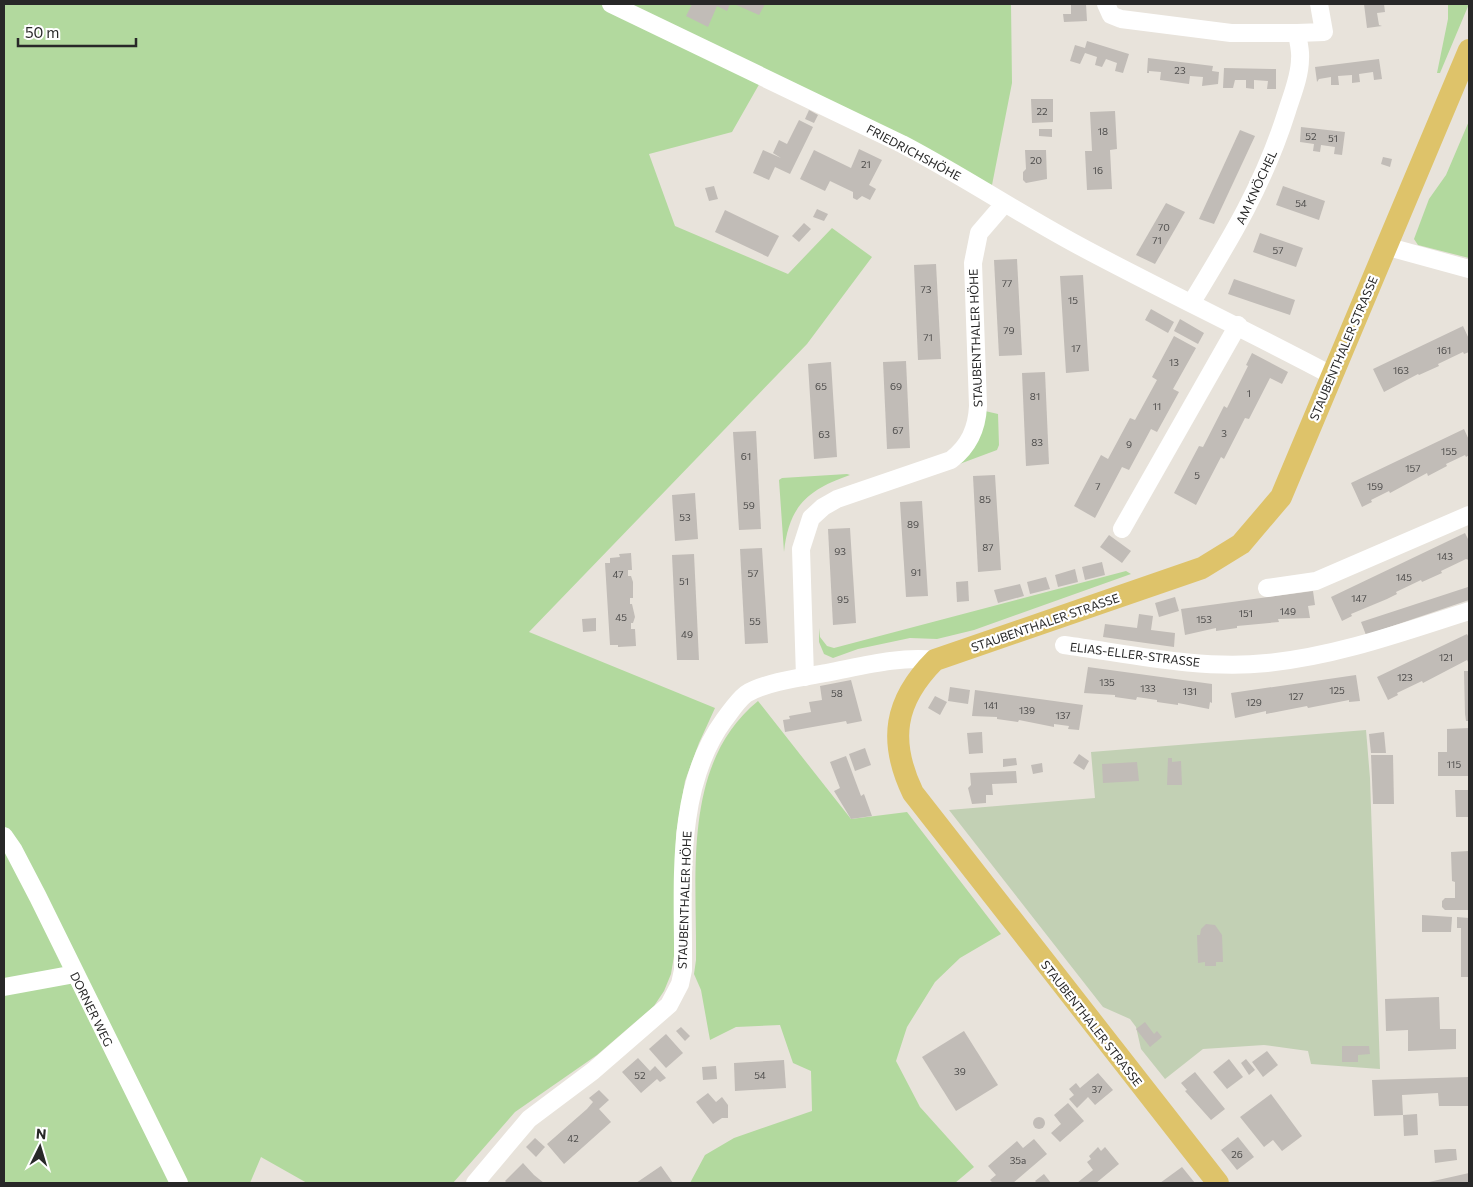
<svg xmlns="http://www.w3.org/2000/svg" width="1473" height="1187" viewBox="0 0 1473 1187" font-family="Commissioner,sans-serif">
	<rect width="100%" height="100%" fill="#e8e3db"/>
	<g fill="#b2d99e">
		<polygon points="4,4 1011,4 1012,83 992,185 761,81 732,132 649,154 675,226 788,274 832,228 872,257 807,344 529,632 715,708 699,743 685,781 676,834 675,950 671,974 664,991 654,1006 597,1055 515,1112 453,1183 307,1183 261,1157 250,1183 4,1183"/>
		<polygon points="1448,4 1469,4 1440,73 1437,73 1448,19"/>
		<polygon points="1469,121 1469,258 1418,245 1414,239 1429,199 1446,175"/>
		<polygon points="985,411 998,414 999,445 997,450 946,469"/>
		<path d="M847 474 850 475C807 490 789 506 784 552L779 480 782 478Z"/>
		<polygon points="1126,571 1131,574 974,630 937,639 910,638 858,649 833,658 824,654 819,642 819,628 820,637 827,646 834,648"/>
		<path d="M758 701 851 819 907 812 1001 934 960 958 935 982 907 1027 896 1061 920 1107 974 1167 955 1183H690L705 1155 734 1138 812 1111 811 1071 793 1063 780 1025 736 1027 710 1040 701 990 694 974 696 960C697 873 682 763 758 701Z"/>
	</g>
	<polygon fill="#c2d0b4" points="1366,730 1370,778 1380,1069 1311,1064 1308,1051 1264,1045 1203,1049 1165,1079 1141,1049 1136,1027 1130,1019 1103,1007 949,810 1095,798 1091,752"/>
	<g fill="#c1bcb7">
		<polygon points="692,4 730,4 727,11 717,6 708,27 686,16"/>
		<polygon points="734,4 765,4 759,15"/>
		<polygon points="1071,4 1086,4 1087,21 1064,22 1063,14 1071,14"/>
		<polygon points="1364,4 1384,4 1385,12 1377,13 1379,25 1382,26 1367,28"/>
		<polygon points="1087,41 1129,54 1123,73 1115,71 1117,63 1106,59 1102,67 1095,65 1097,57 1085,53 1080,64 1070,61 1075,45 1085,48"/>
		<polygon points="1148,58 1213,66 1212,71 1219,72 1218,84 1202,86 1203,77 1190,76 1189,84 1160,80 1161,72 1149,71 1149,73 1147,73"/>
		<polygon points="1379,59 1382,79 1374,80 1373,72 1359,74 1360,82 1352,83 1352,75 1338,76 1339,85 1331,85 1331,77 1319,79 1317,82 1315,67"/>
		<polygon points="1224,68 1276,69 1276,89 1267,89 1268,81 1254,80 1254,89 1246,88 1246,80 1235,80 1233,88 1223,88"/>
		<polygon points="1031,99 1053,99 1053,122 1032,123"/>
		<polygon points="809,110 818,115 814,123 805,119"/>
		<polygon points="1115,111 1117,149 1110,150 1112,189 1087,190 1085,151 1092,151 1090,112"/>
		<polygon points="799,120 813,127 790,174 775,167 769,180 753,173 763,150 781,158 773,153 779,140 787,144"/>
		<polygon points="1301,127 1345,132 1342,155 1334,154 1335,147 1321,145 1320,152 1313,151 1314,144 1300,142"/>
		<polygon points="1039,129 1052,129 1052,137 1039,136"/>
		<polygon points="1240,130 1255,136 1214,224 1199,219"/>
		<polygon points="859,149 882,160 869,185 876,189 870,200 862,196 857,200 853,198 853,192 830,181 825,191 800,179 814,150 851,168"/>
		<polygon points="1025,150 1046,150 1047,179 1026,183 1023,180 1023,172 1026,169"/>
		<polygon points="1383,157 1392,159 1390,167 1381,164"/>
		<polygon points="714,186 718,199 709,201 705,188"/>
		<polygon points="1283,186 1325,201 1319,220 1276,205"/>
		<polygon points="1166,203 1185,212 1155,264 1136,255"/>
		<polygon points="817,209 828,214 824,221 813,217"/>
		<polygon points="725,210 779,236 768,257 715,232"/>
		<polygon points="804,223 811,229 799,242 792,236"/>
		<polygon points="1260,233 1303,248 1296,267 1253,252"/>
		<polygon points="1017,259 1022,355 999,356 994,260"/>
		<polygon points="936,264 941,359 918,360 914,265"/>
		<polygon points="1083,275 1089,371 1066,373 1060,276"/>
		<polygon points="1234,279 1295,300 1290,315 1228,294"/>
		<polygon points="1151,309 1174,322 1168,333 1145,320"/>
		<polygon points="1180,319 1204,333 1198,344 1174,331"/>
		<polygon points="1463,326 1469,339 1469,352 1464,354 1463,352 1438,364 1439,366 1419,375 1418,374 1384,392 1373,369"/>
		<polygon points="1174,336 1196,348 1173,389 1179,392 1157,432 1151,429 1129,470 1122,467 1095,518 1074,506 1101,455 1108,459 1130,418 1135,420 1157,380 1152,377"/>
		<polygon points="1252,353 1288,372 1282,384 1270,378 1249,419 1245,418 1224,459 1221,457 1196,505 1174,493 1199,446 1203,447 1224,406 1227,408 1248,366 1246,365"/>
		<polygon points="906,361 910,448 887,449 883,362"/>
		<polygon points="831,362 837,457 814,459 808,364"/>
		<polygon points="1045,372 1049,464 1026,466 1022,373"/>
		<polygon points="1464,429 1469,440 1469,455 1466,457 1465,455 1446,464 1447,466 1428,476 1427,473 1390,493 1389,491 1371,500 1372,502 1362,507 1351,483"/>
		<polygon points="756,431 761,529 739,530 733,432"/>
		<polygon points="995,475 1001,570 978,572 973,476"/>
		<polygon points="695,493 698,539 675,541 672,495"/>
		<polygon points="922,501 928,596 906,597 900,502"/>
		<polygon points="850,528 856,623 833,625 828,529"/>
		<polygon points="1465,533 1469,541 1469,560 1466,559 1441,571 1442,573 1422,582 1421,580 1396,592 1397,594 1387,599 1351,614 1352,616 1342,621 1331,597"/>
		<polygon points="1109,535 1131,551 1122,563 1100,547"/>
		<polygon points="762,548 768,643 745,644 740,549"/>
		<polygon points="631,553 632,570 628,570 628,576 631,576 633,582 633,598 630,598 630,604 632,604 635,617 633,623 631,623 631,629 635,629 636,646 618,647 618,645 610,645 605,563 610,563 610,558 620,557 619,554"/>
		<polygon points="694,554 699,660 677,660 672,555"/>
		<polygon points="1102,562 1105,575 1085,580 1082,567"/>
		<polygon points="1075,569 1078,582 1058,587 1055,575"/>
		<polygon points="1046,577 1050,589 1030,594 1027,582"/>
		<polygon points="968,581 969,601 957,602 956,582"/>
		<polygon points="1020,584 1024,596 998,603 994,590"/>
		<polygon points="1468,587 1469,600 1366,635 1361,622"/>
		<polygon points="1313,591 1315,605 1308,606 1310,618 1278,619 1279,622 1237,626 1237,628 1216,631 1216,628 1185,635 1181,609"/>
		<polygon points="1175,597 1179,611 1159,617 1155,603"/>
		<polygon points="1139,614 1153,616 1151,630 1175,633 1174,647 1103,637 1105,624 1137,628"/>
		<polygon points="596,618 596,631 583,632 582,619"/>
		<polygon points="1467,634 1469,638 1469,664 1467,660 1423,683 1422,681 1397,693 1398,695 1388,700 1377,677"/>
		<polygon points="1088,667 1212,684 1212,703 1210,702 1209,709 1178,703 1178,705 1157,702 1157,700 1137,697 1136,700 1115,697 1115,695 1084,693"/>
		<polygon points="1464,671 1469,671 1469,721 1466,721 1465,714"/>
		<polygon points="1356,675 1360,701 1349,702 1349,700 1308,708 1307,706 1266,714 1266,711 1235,718 1231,693"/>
		<polygon points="851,680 862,721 847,724 846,721 785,732 783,720 790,719 789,716 811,712 809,702 822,700 820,686"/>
		<polygon points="950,687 970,690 968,704 948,701"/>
		<polygon points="975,690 1083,705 1079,730 1068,729 1069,726 1054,724 1054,727 1019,720 1018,722 997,719 997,717 972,716"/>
		<polygon points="935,696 947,702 940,715 928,708"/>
		<polygon points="1469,728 1469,776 1438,776 1438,752 1447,752 1447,729"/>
		<polygon points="982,732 983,753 969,754 967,733"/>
		<polygon points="1384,732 1386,753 1371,753 1369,734"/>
		<polygon points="865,748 871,765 855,771 849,754"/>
		<polygon points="1079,754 1089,761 1084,770 1073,763"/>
		<polygon points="1371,755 1393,755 1394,804 1373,804"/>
		<polygon points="846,756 861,796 864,794 872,816 851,819 834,791 840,788 830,762"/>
		<polygon points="1016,758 1017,765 1003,767 1003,759"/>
		<polygon points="1168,758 1172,758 1172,762 1181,761 1182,785 1167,785"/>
		<polygon points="1137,762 1139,781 1103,783 1102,764"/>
		<polygon points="1042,763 1043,772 1033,774 1031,765"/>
		<polygon points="1016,771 1017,783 992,784 993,795 986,795 986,803 972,804 968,788 971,785 970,773"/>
		<polygon points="1455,790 1469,790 1469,817 1456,817"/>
		<polygon points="1469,851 1469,910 1445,910 1442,907 1442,901 1445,898 1455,898 1455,882 1452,881 1451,852"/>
		<polygon points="1422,915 1452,917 1451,932 1422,932"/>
		<polygon points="1457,917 1469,918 1469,977 1461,977 1461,928 1457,928"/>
		<polygon points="1206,924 1215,925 1222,935 1223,962 1216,962 1216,966 1205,966 1205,962 1198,963 1197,935 1200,935 1201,929"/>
		<polygon points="1439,997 1440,1029 1456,1029 1456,1049 1408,1051 1408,1030 1386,1031 1385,999"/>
		<polygon points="1145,1022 1154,1034 1157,1031 1162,1037 1150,1047 1136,1029"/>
		<polygon points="681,1027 690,1036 685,1041 676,1031"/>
		<polygon points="964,1031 998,1085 956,1111 922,1057"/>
		<polygon points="666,1034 683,1053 666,1068 649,1049"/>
		<polygon points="1342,1046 1369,1046 1370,1054 1358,1055 1358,1062 1342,1062"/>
		<polygon points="1267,1051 1278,1065 1263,1077 1252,1062"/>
		<polygon points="638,1058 650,1071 655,1066 666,1078 660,1082 657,1079 641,1093 622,1072"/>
		<polygon points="1229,1059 1243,1077 1227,1089 1213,1072"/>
		<polygon points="1246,1059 1255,1070 1249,1075 1241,1063"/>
		<polygon points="784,1060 786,1088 735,1091 734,1063"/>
		<polygon points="716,1066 717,1079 703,1080 702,1067"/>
		<polygon points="1195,1072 1225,1109 1211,1120 1185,1091 1187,1090 1181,1083"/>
		<polygon points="1098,1073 1113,1090 1095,1105 1088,1097 1077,1108 1069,1099 1074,1095 1069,1089 1076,1083 1080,1088"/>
		<polygon points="1469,1077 1469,1106 1439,1106 1438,1093 1402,1095 1403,1115 1374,1116 1372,1080"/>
		<polygon points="599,1090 609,1100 599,1109 611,1122 564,1164 547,1144 587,1109 593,1102 589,1098"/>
		<polygon points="708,1093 716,1102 722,1097 728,1105 728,1118 722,1118 713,1124 696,1102"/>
		<polygon points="1271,1094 1302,1136 1282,1151 1273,1140 1264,1147 1240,1117"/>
		<polygon points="1068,1103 1084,1121 1060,1142 1051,1133 1061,1124 1054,1115"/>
		<polygon points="1417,1114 1418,1135 1404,1136 1403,1115"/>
		<circle cx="1039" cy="1123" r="6"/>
		<polygon points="1238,1137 1254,1157 1237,1170 1221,1150"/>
		<polygon points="535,1138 545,1147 536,1157 526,1147"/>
		<polygon points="1034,1139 1047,1154 1013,1183 993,1183 990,1180 996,1175 988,1166 1017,1141 1023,1148"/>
		<polygon points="1098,1147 1101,1151 1105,1147 1119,1164 1096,1183 1077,1183 1093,1170 1087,1162 1091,1159 1089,1156"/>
		<polygon points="1449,1149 1456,1149 1457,1160 1435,1163 1434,1150"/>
		<polygon points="523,1163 534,1175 544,1183 507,1183 505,1181"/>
		<polygon points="661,1166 673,1183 636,1183"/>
		<polygon points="1182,1167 1195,1183 1160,1183"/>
		<polygon points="1469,1173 1469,1183 1429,1183 1429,1182"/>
		<polygon points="1044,1174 1051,1183 1037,1183 1035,1181"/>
	</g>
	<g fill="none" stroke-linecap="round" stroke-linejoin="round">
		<g stroke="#fff" stroke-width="18">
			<path d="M611 4 902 144C965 177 1024 217 1087 250 1168 293 1250 332 1331 375"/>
			<path d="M1106 4 1111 15 1121 19 1231 33H1297C1298 41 1301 51 1300 59 1300 76 1292 95 1287 111 1264 184 1231 238 1192 302"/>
			<polyline points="1297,33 1324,32 1319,4"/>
			<polyline points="1385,246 1469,269"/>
			<polyline points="1122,529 1238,325"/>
			<polyline points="1267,588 1316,581 1469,515"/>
			<path d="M1064 645C1130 654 1200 670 1267 663 1337 656 1403 632 1469 611"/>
			<path d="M805 677 801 549 811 518 823 507 837 499 951 460C969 446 977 429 978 406L973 263 979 233 1004 204"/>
			<polyline points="4,836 13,849 38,897 179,1183"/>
			<polyline points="4,987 75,974"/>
			<path d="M475 1183 529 1119 593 1071 669 1005 680 984 683 970C684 888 673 790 724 720 731 711 737 701 746 694 765 682 804 677 826 673 863 666 898 656 935 660"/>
		</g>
		<path stroke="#dec36a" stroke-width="22" d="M1218 1183 913 793C888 741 894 701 935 660L1202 568 1241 544 1281 497 1469 50"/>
	</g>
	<g text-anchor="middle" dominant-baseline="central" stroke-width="4.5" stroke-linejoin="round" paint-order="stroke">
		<g font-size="10" fill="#4e4d4c">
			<text x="1180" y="70">23</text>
			<text x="1042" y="111">22</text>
			<text x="1103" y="131">18</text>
			<text x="1311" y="136">52</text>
			<text x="1333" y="138">51</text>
			<text x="1036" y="160">20</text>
			<text x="866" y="164">21</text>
			<text x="1098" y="170">16</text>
			<text x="1301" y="203">54</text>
			<text x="1164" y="227">70</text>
			<text x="1157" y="240">71</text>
			<text x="1278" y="250">57</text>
			<text x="1007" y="283">77</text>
			<text x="926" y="289">73</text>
			<text x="1073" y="300">15</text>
			<text x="1009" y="330">79</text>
			<text x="928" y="337">71</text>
			<text x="1076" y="348">17</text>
			<text x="1444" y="350">161</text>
			<text x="1174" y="362">13</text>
			<text x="1401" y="370">163</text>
			<text x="821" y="386">65</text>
			<text x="896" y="386">69</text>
			<text x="1249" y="393">1</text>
			<text x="1035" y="396">81</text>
			<text x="1157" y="406">11</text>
			<text x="898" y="430">67</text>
			<text x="1224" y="433">3</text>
			<text x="824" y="434">63</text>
			<text x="1037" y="442">83</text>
			<text x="1129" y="444">9</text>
			<text x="1449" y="451">155</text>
			<text x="746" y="456">61</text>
			<text x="1413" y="468">157</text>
			<text x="1197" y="475">5</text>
			<text x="1098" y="486">7</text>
			<text x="1375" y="486">159</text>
			<text x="985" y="499">85</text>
			<text x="749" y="505">59</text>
			<text x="685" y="517">53</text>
			<text x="913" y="524">89</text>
			<text x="988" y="547">87</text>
			<text x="840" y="551">93</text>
			<text x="1445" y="556">143</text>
			<text x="916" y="572">91</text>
			<text x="753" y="573">57</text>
			<text x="618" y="574">47</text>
			<text x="1404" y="577">145</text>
			<text x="684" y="581">51</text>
			<text x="1359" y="598">147</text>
			<text x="843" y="599">95</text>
			<text x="1288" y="611">149</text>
			<text x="1246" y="613">151</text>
			<text x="621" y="617">45</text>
			<text x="1204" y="619">153</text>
			<text x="755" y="621">55</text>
			<text x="687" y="634">49</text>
			<text x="1446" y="657">121</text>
			<text x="1405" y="677">123</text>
			<text x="1107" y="682">135</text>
			<text x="1148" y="688">133</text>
			<text x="1337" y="690">125</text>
			<text x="1190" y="691">131</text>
			<text x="837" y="693">58</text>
			<text x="1296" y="696">127</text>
			<text x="1254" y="702">129</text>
			<text x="991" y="705">141</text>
			<text x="1027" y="710">139</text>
			<text x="1063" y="715">137</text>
			<text x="1454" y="764">115</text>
			<text x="960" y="1071">39</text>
			<text x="640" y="1075">52</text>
			<text x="760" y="1075">54</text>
			<text x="1097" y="1089">37</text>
			<text x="573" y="1138">42</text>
			<text x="1237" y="1154">26</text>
			<text x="1018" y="1160">35a</text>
		</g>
		<g font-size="12" fill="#282828" stroke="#fff">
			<text transform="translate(914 152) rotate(28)">FRIEDRICHSHÖHE</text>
			<text transform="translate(1256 187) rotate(-65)">AM KNÖCHEL</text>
			<text transform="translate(975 338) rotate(-92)">STAUBENTHALER HÖHE</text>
			<text transform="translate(1343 348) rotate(-67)">STAUBENTHALER STRASSE</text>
			<text transform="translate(1045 622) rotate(-19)">STAUBENTHALER STRASSE</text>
			<text transform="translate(1135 654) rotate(7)">ELIAS-ELLER-STRASSE</text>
			<text transform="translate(684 900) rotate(-88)">STAUBENTHALER HÖHE</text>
			<text transform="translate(92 1009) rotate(64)">DORNER WEG</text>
			<text transform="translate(1092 1023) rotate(52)">STAUBENTHALER STRASSE</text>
		</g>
	</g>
	<rect width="1473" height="1187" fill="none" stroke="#282828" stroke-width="10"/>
	<g transform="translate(40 1147) rotate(5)" stroke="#ffffff" stroke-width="4" paint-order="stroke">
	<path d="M0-4L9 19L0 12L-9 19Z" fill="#282828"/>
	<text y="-8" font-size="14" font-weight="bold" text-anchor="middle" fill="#282828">N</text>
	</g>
	<path d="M18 38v8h118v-8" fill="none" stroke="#282828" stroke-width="2.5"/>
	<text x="25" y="38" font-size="15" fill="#282828" stroke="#ffffff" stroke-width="4" paint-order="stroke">50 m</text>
</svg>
